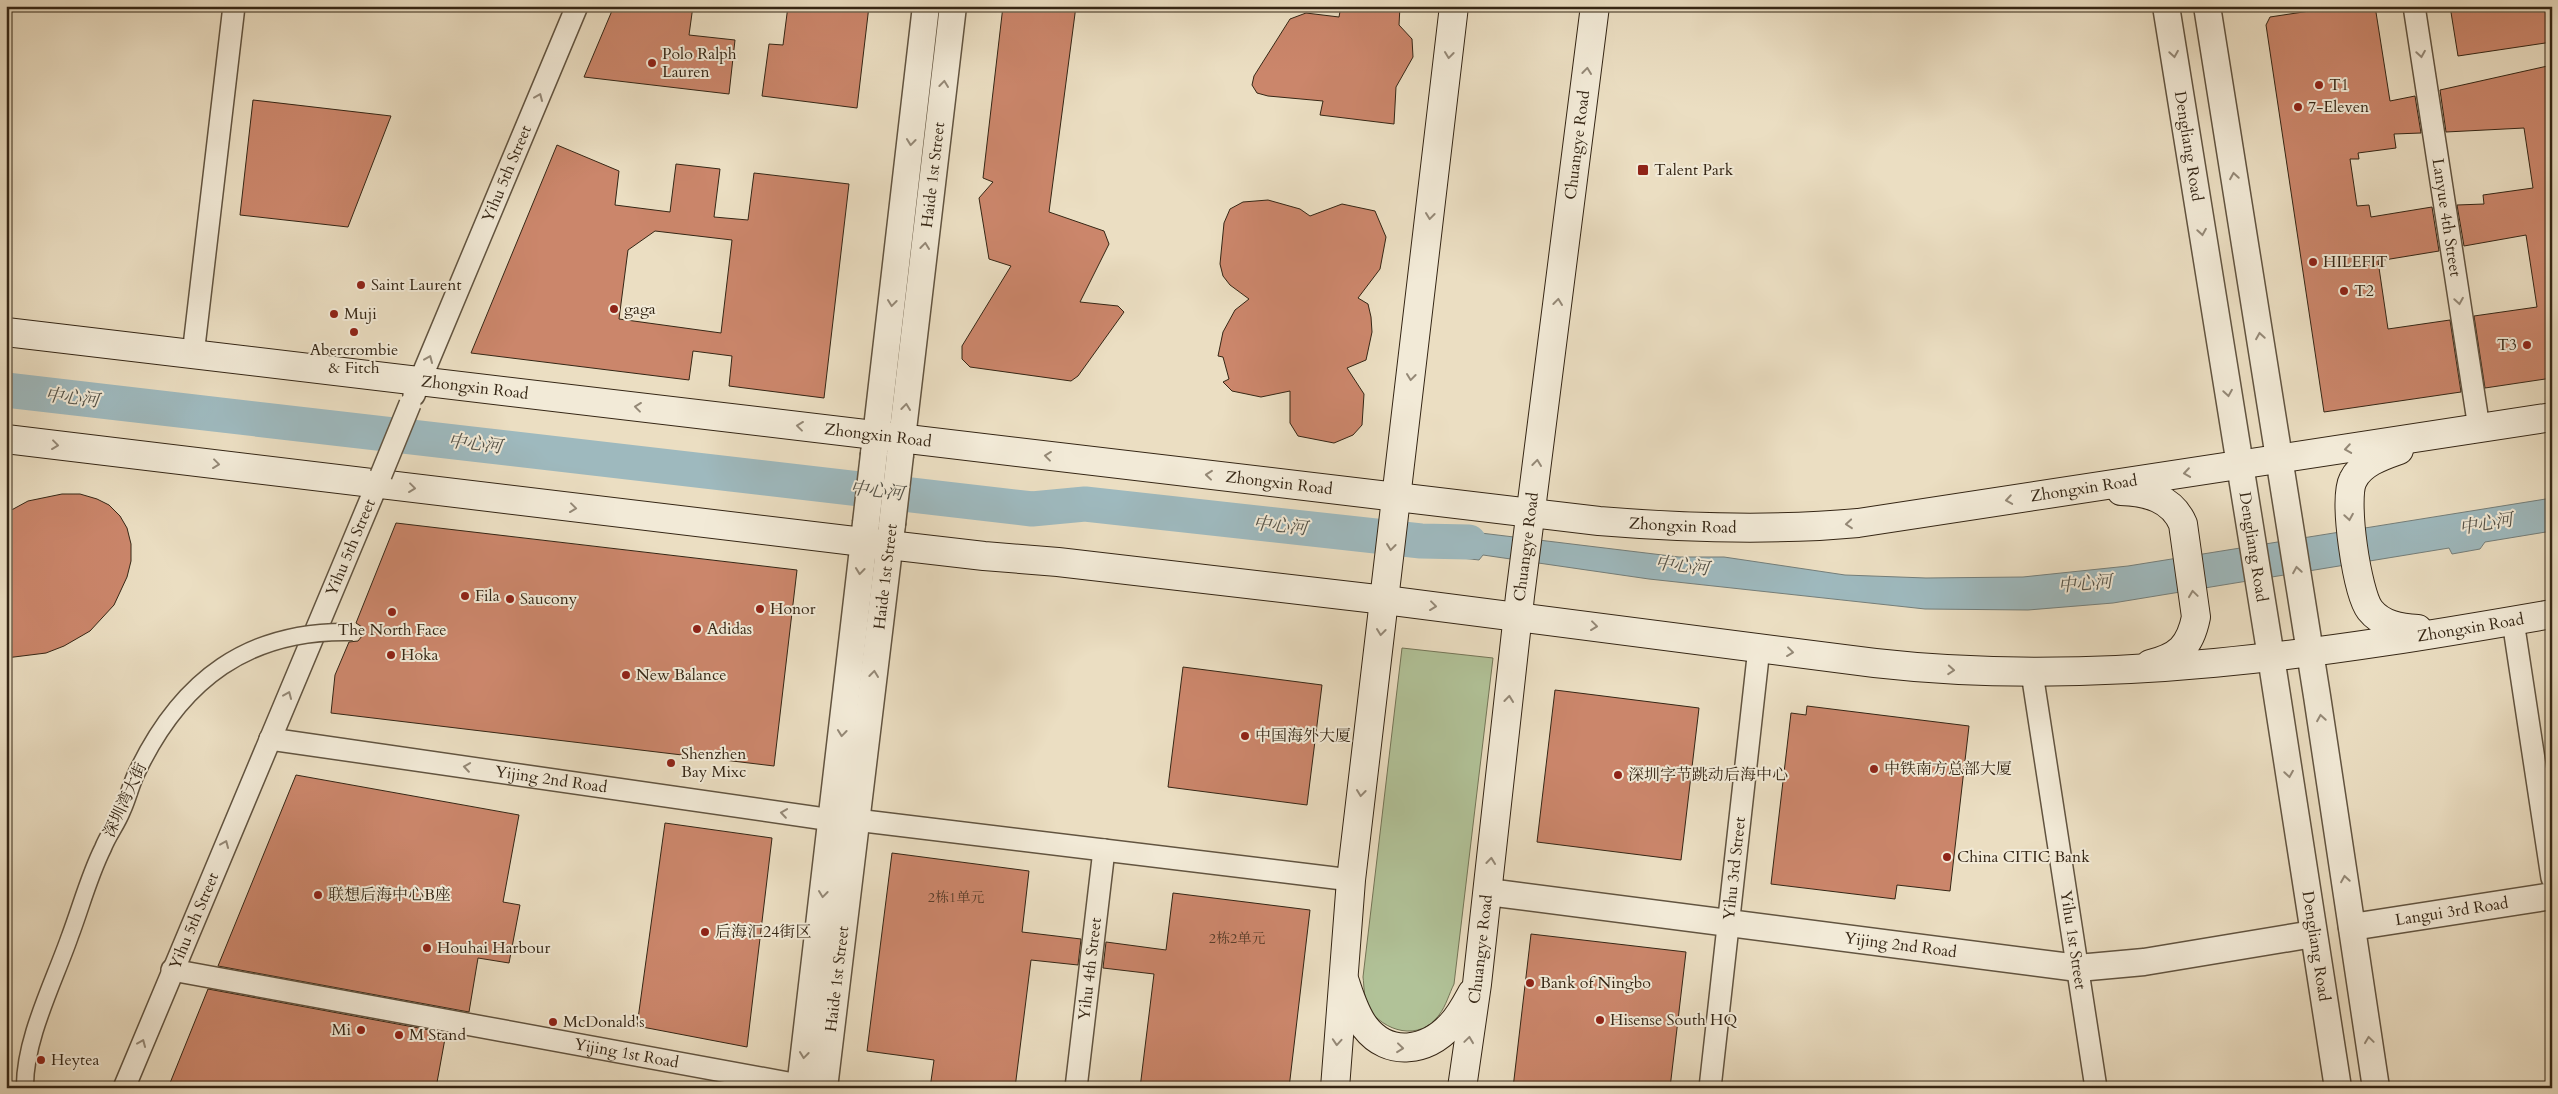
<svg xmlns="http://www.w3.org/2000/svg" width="2558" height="1094" viewBox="0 0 2558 1094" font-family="Cardo,'Noto Serif SC',serif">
	<rect width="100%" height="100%" fill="#ebdec2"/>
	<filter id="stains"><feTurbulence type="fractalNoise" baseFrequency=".004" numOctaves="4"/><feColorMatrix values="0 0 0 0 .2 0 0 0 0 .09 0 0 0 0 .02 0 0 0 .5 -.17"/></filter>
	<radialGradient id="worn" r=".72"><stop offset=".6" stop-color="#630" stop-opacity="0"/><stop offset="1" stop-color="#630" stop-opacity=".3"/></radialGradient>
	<path fill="#b1c298" stroke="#737456" d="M1402 648 1493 658 1454 984C1449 994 1446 1006 1439 1015 1420 1042 1383 1032 1368 1007 1364 999 1364 985 1363 977Z"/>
	<polygon fill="#9eb9be" stroke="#747e7a" points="2552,498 2552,531 2485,542 2480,549 2452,554 2449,548 2113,603 2028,610 1925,609 1649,579 1483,555 1479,560 1419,553 1423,526 1679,557 1724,557 1845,575 1926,578 2023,577 2128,566"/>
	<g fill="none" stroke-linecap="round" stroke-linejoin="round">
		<polyline stroke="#9eb9be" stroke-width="35" points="6,390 1032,509 1085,504 1421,541 1469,542"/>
	</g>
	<g fill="#cb866b" stroke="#352615" fill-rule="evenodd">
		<polygon points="614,6 693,6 689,35 735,40 729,94 584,77"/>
		<polygon points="788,6 869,6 857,108 762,96 769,44 783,45"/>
		<polygon points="1003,6 1076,6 1049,212 1104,231 1109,244 1080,302 1118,306 1124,312 1078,376 1071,381 970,367 962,359 962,346 1011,266 989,259 979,198 993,182 983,178"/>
		<polygon points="1341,6 1400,6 1399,25 1412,39 1413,57 1396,87 1394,124 1320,115 1323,101 1268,96 1257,93 1252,85 1254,76 1290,19 1306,13 1339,17"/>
		<polygon points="2343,6 2375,6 2390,101 2415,96 2421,133 2394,134 2396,148 2358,153 2359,159 2350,159 2357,206 2369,205 2371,217 2432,207 2439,251 2378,261 2388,329 2450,320 2461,392 2324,412 2266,25 2270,17"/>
		<polygon points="2450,6 2552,6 2552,42 2458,56"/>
		<polygon points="2552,65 2552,378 2485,388 2474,316 2537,307 2526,235 2464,246 2457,205 2484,204 2483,195 2533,188 2524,128 2446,132 2440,90"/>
		<polygon points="253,100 391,116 348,227 240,215"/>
		<path d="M557 145 619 171 615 205 670 212 676 164 720 169 714 217 748 220 754 173 849 184 824 398 729 386 732 356 693 351 689 380 471 353ZM655 231 732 240 721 333 619 319 628 250Z"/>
		<polygon points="1268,200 1300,209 1310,216 1342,204 1375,211 1386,237 1380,269 1358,298 1368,304 1371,317 1372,332 1366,360 1347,368 1364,394 1362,425 1353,435 1334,443 1298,436 1290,423 1290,391 1261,397 1232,391 1223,382 1229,379 1223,357 1218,356 1223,332 1235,310 1249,299 1230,285 1223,276 1220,264 1224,223 1230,209 1243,202"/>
		<polygon points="62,494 80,494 97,499 109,505 120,516 127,528 131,544 131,561 127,577 114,605 90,631 64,646 46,653 6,658 6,513 28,501"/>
		<polygon points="396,523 797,570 774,766 331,713 335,675 349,642 358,641 362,636 362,627 356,623"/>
		<polygon points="1183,667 1322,685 1307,805 1168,787"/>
		<polygon points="1555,690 1699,708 1681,860 1537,842"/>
		<polygon points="1807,706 1969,726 1950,891 1897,885 1895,899 1771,884 1791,713 1806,715"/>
		<polygon points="296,775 519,815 503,902 520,905 509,963 478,958 469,1012 218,966"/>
		<polygon points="665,823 772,838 747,1047 637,1026"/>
		<polygon points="892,853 1029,871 1022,932 1081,939 1078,965 1031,960 1015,1088 930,1088 934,1060 867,1051"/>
		<polygon points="1173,893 1310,910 1289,1088 1140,1088 1154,974 1103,968 1106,942 1166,950"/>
		<polygon points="1531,934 1686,952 1670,1088 1513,1088"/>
		<polygon points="208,989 446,1033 436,1088 168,1088"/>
	</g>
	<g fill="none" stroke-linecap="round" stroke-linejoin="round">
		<g stroke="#625440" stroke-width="24">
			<g id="minor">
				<path id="s1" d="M2414 6 2479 428"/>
				<polyline points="193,355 234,6"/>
				<path id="s2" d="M414 395 577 6"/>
				<polyline points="2513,621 2552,878"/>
				<path id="s3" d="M2032 673 2096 1088"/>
				<path id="s4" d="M270 739 832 820"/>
				<polyline points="856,820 1351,880"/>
				<path id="s5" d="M172 970 815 1088"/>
				<path id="s6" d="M124 1088 381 475"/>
				<path id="s7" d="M1076 1088 1104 850"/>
				<path id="s8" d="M1710 1088 1759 648"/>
			</g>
		</g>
		<g stroke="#625440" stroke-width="29">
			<g id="tertiary">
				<path id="s9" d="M2166 6 2271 657 2338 1088"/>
				<polyline points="2207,6 2317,696 2376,1088"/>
				<polyline points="874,454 926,6"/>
				<path id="s10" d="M900 455 953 6"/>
				<path id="s11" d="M1488 892 2078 968 2144 962 2313 934"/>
				<path id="s12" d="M2352 927 2552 896"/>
				<polyline points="800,1088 866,523"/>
				<path id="s13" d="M824 1088 892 524"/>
			</g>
		</g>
		<g stroke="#352615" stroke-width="30">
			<g id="secondary">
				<path id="s14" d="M6 332 1599 521C1685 528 1772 531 1858 523L2552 417"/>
				<path id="s15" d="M6 439 863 542 984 556 1058 562 1385 600 1875 663C2103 689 2328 653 2552 614"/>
				<path d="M2399 450C2382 456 2361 463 2353 480 2343 499 2357 593 2370 610 2382 625 2400 628 2418 629"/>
				<path d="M2121 491C2147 492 2172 498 2183 524L2196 617C2190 647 2178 657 2150 664"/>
				<path d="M1345 982C1350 997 1355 1014 1365 1027 1389 1058 1427 1051 1451 1025 1460 1016 1466 1004 1472 993"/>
				<polyline points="1335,1088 1351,880 1454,6"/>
				<path id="s16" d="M1462 1088 1477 984 1520 596 1595 6"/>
			</g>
		</g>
		<use href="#minor" stroke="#f2ead7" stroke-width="21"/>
		<use href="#tertiary" stroke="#f2ead7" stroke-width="26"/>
		<use href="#secondary" stroke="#f2ead7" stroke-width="28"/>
		<g stroke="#625440" stroke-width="19" stroke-linecap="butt">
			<path id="pedestrian-bridge" d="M25 1088C24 1040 54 982 70 936 81 907 89 876 103 848 108 835 117 824 122 811 128 798 131 784 137 772 181 680 248 629 353 632"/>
		</g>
		<g stroke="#625440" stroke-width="24" stroke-linecap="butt">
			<polyline id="minor-bridge" points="381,475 410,404"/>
		</g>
		<g stroke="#625440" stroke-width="29" stroke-linecap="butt">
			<g id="tertiary-bridge">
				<polyline points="866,523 874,454"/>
				<polyline points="892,524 900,455"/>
			</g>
		</g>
		<use href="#pedestrian-bridge" stroke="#f2ead7" stroke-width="16"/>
		<use href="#minor-bridge" stroke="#f2ead7" stroke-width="21"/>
		<use href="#tertiary-bridge" stroke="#f2ead7" stroke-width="26"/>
	</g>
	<defs><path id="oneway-chevron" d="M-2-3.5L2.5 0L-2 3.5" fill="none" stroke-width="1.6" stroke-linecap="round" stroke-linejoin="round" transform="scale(1.25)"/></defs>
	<g stroke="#948876">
		<use href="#oneway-chevron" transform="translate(2174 54) rotate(81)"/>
		<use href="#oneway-chevron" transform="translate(2421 54) rotate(81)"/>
		<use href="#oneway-chevron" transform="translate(1449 55) rotate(97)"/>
		<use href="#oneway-chevron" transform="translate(1587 71) rotate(-83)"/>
		<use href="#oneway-chevron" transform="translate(944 84) rotate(-83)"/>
		<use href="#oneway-chevron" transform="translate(539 97) rotate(-67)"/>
		<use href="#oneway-chevron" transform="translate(911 142) rotate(96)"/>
		<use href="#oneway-chevron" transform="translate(2234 176) rotate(-99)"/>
		<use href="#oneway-chevron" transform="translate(1430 216) rotate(97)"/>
		<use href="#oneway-chevron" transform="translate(2202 232) rotate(81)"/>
		<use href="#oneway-chevron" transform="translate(925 246) rotate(-83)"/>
		<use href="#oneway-chevron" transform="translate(2459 301) rotate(81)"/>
		<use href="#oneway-chevron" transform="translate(1558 302) rotate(-83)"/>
		<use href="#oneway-chevron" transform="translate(892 303) rotate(97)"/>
		<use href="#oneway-chevron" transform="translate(2260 336) rotate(-99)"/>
		<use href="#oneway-chevron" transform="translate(429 359) rotate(-67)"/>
		<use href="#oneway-chevron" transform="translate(1411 377) rotate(97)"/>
		<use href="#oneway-chevron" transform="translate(2228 393) rotate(81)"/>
		<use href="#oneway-chevron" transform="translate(638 407) rotate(-173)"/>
		<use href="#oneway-chevron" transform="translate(906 407) rotate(-83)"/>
		<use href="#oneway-chevron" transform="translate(800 426) rotate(-173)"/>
		<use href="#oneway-chevron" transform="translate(55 445) rotate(7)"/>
		<use href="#oneway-chevron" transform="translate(2348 449) rotate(171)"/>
		<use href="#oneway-chevron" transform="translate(1048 456) rotate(-173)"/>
		<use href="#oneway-chevron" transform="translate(1537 463) rotate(-83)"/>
		<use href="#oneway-chevron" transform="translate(216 464) rotate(7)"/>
		<use href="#oneway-chevron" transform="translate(2187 473) rotate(172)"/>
		<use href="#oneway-chevron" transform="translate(1209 475) rotate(-174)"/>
		<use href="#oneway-chevron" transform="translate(412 488) rotate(7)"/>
		<use href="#oneway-chevron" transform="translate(2009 500) rotate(171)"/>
		<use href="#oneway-chevron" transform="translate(573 508) rotate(7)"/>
		<use href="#oneway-chevron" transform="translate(2349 517) rotate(81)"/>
		<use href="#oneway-chevron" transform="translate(1849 524) rotate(175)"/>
		<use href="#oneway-chevron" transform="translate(1391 547) rotate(97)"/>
		<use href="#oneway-chevron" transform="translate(2297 570) rotate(-99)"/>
		<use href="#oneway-chevron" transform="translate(860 571) rotate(96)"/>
		<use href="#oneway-chevron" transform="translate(2193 594) rotate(-98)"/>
		<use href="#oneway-chevron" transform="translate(1433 606) rotate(7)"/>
		<use href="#oneway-chevron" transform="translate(1594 626) rotate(7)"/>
		<use href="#oneway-chevron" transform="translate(1381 632) rotate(97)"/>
		<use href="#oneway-chevron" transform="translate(1790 652) rotate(7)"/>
		<use href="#oneway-chevron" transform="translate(1951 670) rotate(4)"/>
		<use href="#oneway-chevron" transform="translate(874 674) rotate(-83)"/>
		<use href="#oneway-chevron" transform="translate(288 695) rotate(-67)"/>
		<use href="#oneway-chevron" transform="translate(1509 699) rotate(-84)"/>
		<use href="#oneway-chevron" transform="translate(2321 718) rotate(-99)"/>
		<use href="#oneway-chevron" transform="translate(842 733) rotate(96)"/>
		<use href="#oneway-chevron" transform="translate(467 767) rotate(-172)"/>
		<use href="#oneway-chevron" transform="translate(2289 774) rotate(81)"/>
		<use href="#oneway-chevron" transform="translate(1361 793) rotate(97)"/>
		<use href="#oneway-chevron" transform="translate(784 813) rotate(-172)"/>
		<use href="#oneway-chevron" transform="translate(225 844) rotate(-67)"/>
		<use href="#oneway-chevron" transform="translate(1491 861) rotate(-84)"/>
		<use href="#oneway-chevron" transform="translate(2345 879) rotate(-99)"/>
		<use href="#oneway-chevron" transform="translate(823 894) rotate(97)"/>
		<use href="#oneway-chevron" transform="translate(1469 1040) rotate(-82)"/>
		<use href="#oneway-chevron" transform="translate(2369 1040) rotate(-98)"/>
		<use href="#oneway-chevron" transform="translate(1337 1042) rotate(94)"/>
		<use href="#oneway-chevron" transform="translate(142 1043) rotate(-67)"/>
		<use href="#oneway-chevron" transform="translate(1400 1048) rotate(6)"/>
		<use href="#oneway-chevron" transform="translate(804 1055) rotate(97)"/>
	</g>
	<g fill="#8f2418" stroke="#f2ead7" stroke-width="2">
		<circle cx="652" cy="63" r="5"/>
		<circle cx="2319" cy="85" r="5"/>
		<circle cx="2298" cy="107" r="5"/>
		<rect x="1637" y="164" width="12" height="12" rx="2.5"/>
		<circle cx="2313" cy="262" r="5"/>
		<circle cx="361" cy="285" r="5"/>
		<circle cx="2344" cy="291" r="5"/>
		<circle cx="614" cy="309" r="5"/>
		<circle cx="334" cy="314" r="5"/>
		<circle cx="354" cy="332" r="5"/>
		<circle cx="2527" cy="345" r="5"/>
		<circle cx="465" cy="596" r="5"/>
		<circle cx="510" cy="599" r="5"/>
		<circle cx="760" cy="609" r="5"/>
		<circle cx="392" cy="612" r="5"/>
		<circle cx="697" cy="629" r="5"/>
		<circle cx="391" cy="655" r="5"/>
		<circle cx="626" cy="675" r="5"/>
		<circle cx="1245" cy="736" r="5"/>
		<circle cx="671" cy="763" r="5"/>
		<circle cx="1874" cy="769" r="5"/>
		<circle cx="1618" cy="775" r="5"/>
		<circle cx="1947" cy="857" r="5"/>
		<circle cx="318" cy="895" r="5"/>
		<circle cx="705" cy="932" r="5"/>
		<circle cx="427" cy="948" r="5"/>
		<circle cx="1530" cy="983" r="5"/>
		<circle cx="1600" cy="1020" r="5"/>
		<circle cx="553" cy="1022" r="5"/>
		<circle cx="361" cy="1030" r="5"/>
		<circle cx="399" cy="1035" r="5"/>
		<circle cx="41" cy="1060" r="5"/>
	</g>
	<g text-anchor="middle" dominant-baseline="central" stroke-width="4" stroke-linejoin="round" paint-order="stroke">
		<g font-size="14" fill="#5a3e2a">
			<text x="956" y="897">2栋1单元</text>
			<text x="1237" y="938">2栋2单元</text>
		</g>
		<g font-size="16" fill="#352615" stroke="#f2ead7" text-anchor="start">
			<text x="662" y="54">Polo Ralph<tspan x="662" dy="18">Lauren</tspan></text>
			<text x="2329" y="85">T1</text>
			<text x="2308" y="107">7-Eleven</text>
			<text x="1654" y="170">Talent Park</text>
			<text x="2323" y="262">HILEFIT</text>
			<text x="371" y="285">Saint Laurent</text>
			<text x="2354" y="291">T2</text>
			<text x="624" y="309">gaga</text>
			<text x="344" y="314">Muji</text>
			<text x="2517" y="345" text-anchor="end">T3</text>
			<text x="354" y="350" text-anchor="middle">Abercrombie<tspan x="354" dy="18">&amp; Fitch</tspan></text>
			<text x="475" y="596">Fila</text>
			<text x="520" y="599">Saucony</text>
			<text x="770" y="609">Honor</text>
			<text x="707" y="629">Adidas</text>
			<text x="392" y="630" text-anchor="middle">The North Face</text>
			<text x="401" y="655">Hoka</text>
			<text x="636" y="675">New Balance</text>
			<text x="1255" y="736">中国海外大厦</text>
			<text x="681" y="754">Shenzhen<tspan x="681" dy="18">Bay Mixc</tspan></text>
			<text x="1884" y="769">中铁南方总部大厦</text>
			<text x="1628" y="775">深圳字节跳动后海中心</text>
			<text x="1957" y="857">China CITIC Bank</text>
			<text x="328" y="895">联想后海中心B座</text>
			<text x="715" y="932">后海汇24街区</text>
			<text x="437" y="948">Houhai Harbour</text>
			<text x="1540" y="983">Bank of Ningbo</text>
			<text x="1610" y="1020">Hisense South HQ</text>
			<text x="563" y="1022">McDonald's</text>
			<text x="351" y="1030" text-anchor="end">Mi</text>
			<text x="409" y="1035">M Stand</text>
			<text x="51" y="1060">Heytea</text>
		</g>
		<g font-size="16" fill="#352615" stroke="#f2ead7">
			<text stroke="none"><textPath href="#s16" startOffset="950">Chuangye Road</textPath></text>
			<text stroke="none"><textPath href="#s9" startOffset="142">Dengliang Road</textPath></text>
			<text stroke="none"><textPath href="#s2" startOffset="240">Yihu 5th Street</textPath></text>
			<text stroke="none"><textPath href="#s10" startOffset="282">Haide 1st Street</textPath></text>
			<text stroke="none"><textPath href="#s1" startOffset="214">Lanyue 4th Street</textPath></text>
			<text stroke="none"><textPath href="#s14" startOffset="472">Zhongxin Road</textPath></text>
			<text stroke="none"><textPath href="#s14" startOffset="878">Zhongxin Road</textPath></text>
			<text stroke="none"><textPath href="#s14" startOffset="1282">Zhongxin Road</textPath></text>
			<text stroke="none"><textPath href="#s14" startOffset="2092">Zhongxin Road</textPath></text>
			<text stroke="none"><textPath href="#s14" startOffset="1688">Zhongxin Road</textPath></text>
			<text stroke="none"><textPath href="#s6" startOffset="586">Yihu 5th Street</textPath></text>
			<text stroke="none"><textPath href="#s16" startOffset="545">Chuangye Road</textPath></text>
			<text stroke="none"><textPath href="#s9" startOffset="548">Dengliang Road</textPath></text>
			<text stroke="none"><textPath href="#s13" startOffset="515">Haide 1st Street</textPath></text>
			<text stroke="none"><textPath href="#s15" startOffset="2481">Zhongxin Road</textPath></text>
			<text stroke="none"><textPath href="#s4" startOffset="284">Yijing 2nd Road</textPath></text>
			<text transform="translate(125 800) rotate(-65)">深圳湾大街</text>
			<text stroke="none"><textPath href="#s8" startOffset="221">Yihu 3rd Street</textPath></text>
			<text stroke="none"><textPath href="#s12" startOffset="101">Langui 3rd Road</textPath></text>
			<text stroke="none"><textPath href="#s6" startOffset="181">Yihu 5th Street</textPath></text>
			<text stroke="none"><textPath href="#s3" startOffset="270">Yihu 1st Street</textPath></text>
			<text stroke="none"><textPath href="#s11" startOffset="416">Yijing 2nd Road</textPath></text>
			<text stroke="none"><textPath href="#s9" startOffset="952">Dengliang Road</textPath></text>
			<text stroke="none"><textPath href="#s16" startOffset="140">Chuangye Road</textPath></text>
			<text stroke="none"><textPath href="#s7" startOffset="120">Yihu 4th Street</textPath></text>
			<text stroke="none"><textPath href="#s13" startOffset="110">Haide 1st Street</textPath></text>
			<text stroke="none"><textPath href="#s5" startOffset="462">Yijing 1st Road</textPath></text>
		</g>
		<g font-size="18" font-style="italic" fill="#545248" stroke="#f2ead7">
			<text transform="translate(72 398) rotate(7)">中心河</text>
			<text transform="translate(475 444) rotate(7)">中心河</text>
			<text transform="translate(877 491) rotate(7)">中心河</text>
			<text transform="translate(2486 524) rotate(-9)">中心河</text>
			<text transform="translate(1280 526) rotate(6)">中心河</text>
			<text transform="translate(1682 566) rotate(7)">中心河</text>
			<text transform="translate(2085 584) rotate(-5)">中心河</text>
		</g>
	</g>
	<rect width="2558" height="1094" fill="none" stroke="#ebdec2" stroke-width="25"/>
	<rect x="8" y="8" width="2543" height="1079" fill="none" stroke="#352615" stroke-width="2.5"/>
	<rect x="12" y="12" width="2533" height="1069" fill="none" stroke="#352615"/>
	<rect width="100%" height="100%" filter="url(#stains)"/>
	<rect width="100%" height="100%" fill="url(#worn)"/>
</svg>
